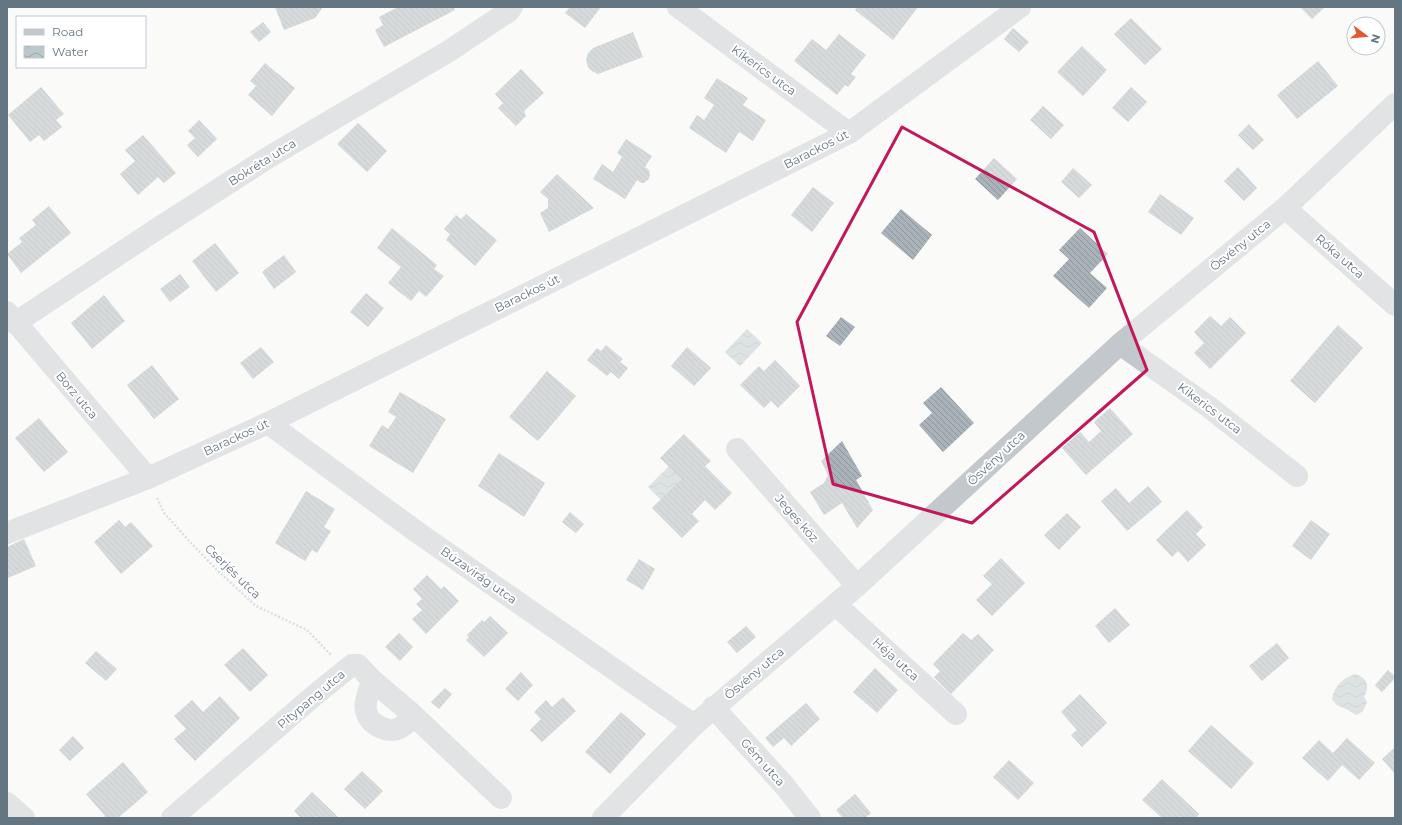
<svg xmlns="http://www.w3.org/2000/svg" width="1402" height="825" viewBox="0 0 1402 825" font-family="Montserrat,sans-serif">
	<defs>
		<pattern id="water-waves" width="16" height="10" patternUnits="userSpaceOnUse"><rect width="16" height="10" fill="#bbc7cb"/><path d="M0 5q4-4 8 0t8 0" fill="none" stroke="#9ca6aa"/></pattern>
		<pattern id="building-back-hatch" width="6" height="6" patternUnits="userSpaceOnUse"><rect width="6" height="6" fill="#aab3b9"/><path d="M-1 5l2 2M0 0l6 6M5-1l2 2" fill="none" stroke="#8e969c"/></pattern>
	</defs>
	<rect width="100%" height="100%" fill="#fafaf8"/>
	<g fill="url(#water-waves)">
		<polygon points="747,329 762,343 740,366 725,352"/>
		<polygon points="669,466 681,479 661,500 648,487"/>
		<path d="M1355 674C1368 678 1370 686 1364 697L1367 702 1363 711 1357 715C1353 714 1352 712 1348 710 1341 706 1336 707 1332 699 1334 686 1343 678 1355 674Z"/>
	</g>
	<g fill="url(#building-back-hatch)">
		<polygon points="275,7 323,7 315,18 284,30"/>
		<polygon points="398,7 454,7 455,10 384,47 375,30 383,25 379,17"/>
		<polygon points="570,7 601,7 585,28 565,13"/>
		<polygon points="857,7 918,7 893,40 855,10"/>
		<polygon points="1300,7 1325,7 1312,19"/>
		<polygon points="1131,18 1162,49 1145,65 1114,34"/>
		<polygon points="263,22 271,32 259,42 250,32"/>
		<polygon points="1013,28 1029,42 1019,52 1004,39"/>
		<polygon points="633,32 643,57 598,74 592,71 588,67 586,60 588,53 593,48"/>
		<polygon points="839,34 866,55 851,74 856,77 848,87 845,85 837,95 794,61 812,39 826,50"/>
		<polygon points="1082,46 1107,70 1083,96 1057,72"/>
		<polygon points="1318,61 1338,86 1297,119 1277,95"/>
		<polygon points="265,63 295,88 272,116 248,95 256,86 250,81"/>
		<polygon points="521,69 544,93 524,111 526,116 516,126 498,108 503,103 495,94"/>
		<polygon points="717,78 748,98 743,105 766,120 753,141 739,132 726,153 689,128 697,115 704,120 714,105 704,98"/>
		<polygon points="41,87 64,114 56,120 62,127 44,141 39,135 30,142 8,115"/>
		<polygon points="1131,87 1147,102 1128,122 1112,108"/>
		<polygon points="1043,106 1064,125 1051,139 1030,120"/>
		<polygon points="199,120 217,139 198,157 187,145 195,138 188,131"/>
		<polygon points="358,123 387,151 367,172 337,144"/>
		<polygon points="1249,124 1264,140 1253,150 1238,135"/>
		<polygon points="143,135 176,173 164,183 158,177 138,195 120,174 135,161 125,150"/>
		<polygon points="626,139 652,156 645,167 649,170 650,175 649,179 644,183 641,183 637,180 625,199 593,179 602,164 613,172 622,157 617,153"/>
		<polygon points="994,158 1017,179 998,200 975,179"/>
		<polygon points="1238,167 1257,188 1244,201 1224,181"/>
		<polygon points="1073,168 1092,185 1079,198 1061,182"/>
		<polygon points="557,174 594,208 549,232 540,213 548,208 548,199 540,192"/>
		<polygon points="813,187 834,203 812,232 791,215"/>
		<polygon points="1160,194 1194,218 1181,235 1148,212"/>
		<polygon points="49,206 71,233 21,273 7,254 22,242 19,238 36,225 32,220"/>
		<polygon points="901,209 932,235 913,260 881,233"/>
		<polygon points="466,214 497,240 475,266 446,240 450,234 444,229 456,215 461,219"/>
		<polygon points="392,228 437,265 434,269 444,276 426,297 419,291 411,301 388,283 401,267 377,248"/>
		<polygon points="1080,228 1108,254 1090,273 1107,288 1089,308 1053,276 1069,259 1059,250"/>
		<polygon points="215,243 239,273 216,292 192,261"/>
		<polygon points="284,255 296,272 274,289 262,272"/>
		<polygon points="180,274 190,287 170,302 160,289"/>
		<polygon points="366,293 384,308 368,327 350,312"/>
		<polygon points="104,295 125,321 92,349 71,323"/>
		<polygon points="1210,316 1221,326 1230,317 1246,333 1210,369 1194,353 1204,343 1194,332"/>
		<polygon points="841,317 855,327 840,346 826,336"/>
		<polygon points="1338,325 1363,348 1315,403 1290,381"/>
		<polygon points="606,345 623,359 620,362 628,368 619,379 611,372 607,376 587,360 597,348 601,351"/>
		<polygon points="261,347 274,362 253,379 240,363"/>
		<polygon points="687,347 711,368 694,386 671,366"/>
		<polygon points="775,360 800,386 778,408 771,401 764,408 740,385 759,366 764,371"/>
		<polygon points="152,365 179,399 154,419 127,385"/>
		<polygon points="547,371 576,396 538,441 509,417"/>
		<polygon points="941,387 974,423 943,452 919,425 932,413 923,403"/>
		<polygon points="400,392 446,419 413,473 369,446 382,425 388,429 396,417 388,412"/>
		<polygon points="1110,408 1133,434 1086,475 1062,448 1080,432 1089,442 1101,431 1094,422"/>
		<polygon points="39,418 68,452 44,472 15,438"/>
		<polygon points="684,434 711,461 705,466 732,493 715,510 705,500 692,514 699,521 682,538 652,508 681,479 660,458"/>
		<polygon points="842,441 862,476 856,480 873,510 857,528 842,503 824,515 810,492 824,483 828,475 821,461"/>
		<polygon points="499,453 545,483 524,517 478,486"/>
		<polygon points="1148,486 1162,502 1127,531 1101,501 1116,488 1129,503"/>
		<polygon points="306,491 335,509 324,527 331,531 317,553 312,550 305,561 275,543"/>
		<polygon points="1187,510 1203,527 1196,534 1206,545 1188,562 1178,551 1172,557 1156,540"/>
		<polygon points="570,512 584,524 576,533 562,522"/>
		<polygon points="1067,513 1081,527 1059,550 1044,535"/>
		<polygon points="119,520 125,527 131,522 153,546 121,574 94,542"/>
		<polygon points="1311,520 1330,534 1311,560 1292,546"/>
		<polygon points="24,539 36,566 8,578 7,547"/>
		<polygon points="1001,558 1025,583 992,616 976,600 992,584 983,576"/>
		<polygon points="639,559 655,569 643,590 626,580"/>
		<polygon points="427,575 441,589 444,586 459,601 426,634 412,619 422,610 416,604 422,599 413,589"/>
		<polygon points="1115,608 1130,625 1109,643 1095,626"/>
		<polygon points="490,616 508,633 484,657 466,640 469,637 467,635 482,620 484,622"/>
		<polygon points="746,626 756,637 737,653 727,642"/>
		<polygon points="399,633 413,647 400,661 385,647"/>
		<polygon points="963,633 971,640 978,634 994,650 951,694 934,677 940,671 933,664"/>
		<polygon points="1277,643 1289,658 1262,681 1249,666"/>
		<polygon points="243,648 268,675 250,692 224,665"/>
		<polygon points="96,651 117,669 106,681 85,663"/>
		<polygon points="875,668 898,690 877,713 853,692"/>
		<polygon points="1388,670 1395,676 1395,678 1382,692 1375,685"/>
		<polygon points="521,672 533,685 518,701 505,689"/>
		<polygon points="445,688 452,694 439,709 431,702"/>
		<polygon points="1080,694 1107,723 1082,747 1071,735 1077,730 1061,712"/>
		<polygon points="220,696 240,718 195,761 174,739 186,729 174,716 192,700 203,712"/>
		<polygon points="563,697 576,711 542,742 530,730 541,719 534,712 546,700 552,707"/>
		<polygon points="806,703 820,719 791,746 784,738 773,747 765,738"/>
		<polygon points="621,712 646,734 610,774 585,752"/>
		<polygon points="1211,725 1254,763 1231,789 1188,751"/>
		<polygon points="73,736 84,748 70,761 59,750"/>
		<polygon points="1347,738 1375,763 1359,780 1342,765 1328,781 1302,758 1319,740 1333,753"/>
		<polygon points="1395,747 1395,774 1382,759"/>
		<polygon points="1009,760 1034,783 1018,800 993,777"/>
		<polygon points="123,762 148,792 118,818 103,818 105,816 86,794"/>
		<polygon points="362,771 383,791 365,809 344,789"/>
		<polygon points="1162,779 1199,814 1196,818 1162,818 1142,800"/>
		<polygon points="312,792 339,818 301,818 294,811"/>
		<polygon points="855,794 871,813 865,818 843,818 836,810"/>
	</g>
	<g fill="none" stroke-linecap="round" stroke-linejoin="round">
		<polyline stroke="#bbbfc2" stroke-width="2.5" stroke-dasharray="2 2" stroke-linecap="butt" points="157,498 164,513 191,543 218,571 256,606 307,630 331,655"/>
		<g stroke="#c3c8cc" stroke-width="22">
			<polyline points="678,7 849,133"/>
			<polyline points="1285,208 1395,305"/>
			<polyline points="7,312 148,478"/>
			<polyline points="15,323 157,229 269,157 449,51 509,11 512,7"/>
			<polyline points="1120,344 1209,407 1297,476"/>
			<polyline points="268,423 417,532 694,725"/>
			<polyline points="737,449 857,586"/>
			<polyline points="7,533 148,478 268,423 849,133 1020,7"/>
			<polyline points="836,605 956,714"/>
			<path d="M372 680C370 689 364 701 366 710 368 724 387 734 400 728 406 725 409 719 412 714"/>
			<polyline points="713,707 784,785 810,818"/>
			<polyline points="7,803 24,818"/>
			<polyline points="172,818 316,694 352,665 358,665 372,680 412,714 501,798"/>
			<polyline points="603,818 694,725 857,586 1120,344 1285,208 1395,104"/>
		</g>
	</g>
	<path d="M0 0H1402V825H0ZM902 127 1094 232 1147 370 972 523 833 484 797 322Z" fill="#fafaf8" fill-opacity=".55" fill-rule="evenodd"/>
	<path fill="none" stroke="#c2185b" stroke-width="3" stroke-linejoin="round" d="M902 127 1094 232 1147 370 972 523 833 484 797 322Z"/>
	<g text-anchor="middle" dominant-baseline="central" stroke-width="4" stroke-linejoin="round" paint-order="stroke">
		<g font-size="12" fill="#657683" stroke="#fff">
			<text transform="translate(764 70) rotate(36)">Kikerics utca</text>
			<text transform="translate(816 149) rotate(-27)">Barackos út</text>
			<text transform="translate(262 162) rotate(-32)">Bokréta utca</text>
			<text transform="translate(1240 245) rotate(-39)">Ösvény utca</text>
			<text transform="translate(1340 256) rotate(41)">Róka utca</text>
			<text transform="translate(527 293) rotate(-26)">Barackos út</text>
			<text transform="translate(77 395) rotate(50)">Borz utca</text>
			<text transform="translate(1210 408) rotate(37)">Kikerics utca</text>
			<text transform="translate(236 437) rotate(-25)">Barackos út</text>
			<text transform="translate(996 458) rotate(-43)">Ösvény utca</text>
			<text transform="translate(797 518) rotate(49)">Jeges köz</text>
			<text transform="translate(233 571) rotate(44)">Cserjés utca</text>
			<text transform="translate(479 575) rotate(35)">Búzavirág utca</text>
			<text transform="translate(896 659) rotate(42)">Héja utca</text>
			<text transform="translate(754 673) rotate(-40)">Ösvény utca</text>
			<text transform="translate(311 699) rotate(-40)">Pitypang utca</text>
			<text transform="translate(763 762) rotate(48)">Gém utca</text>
		</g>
	</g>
	<rect width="1402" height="825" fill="none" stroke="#657683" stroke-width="16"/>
	<rect x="16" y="16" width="130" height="52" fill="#ffffff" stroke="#c1c8cd"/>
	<rect x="24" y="29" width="20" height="6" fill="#c3c8cc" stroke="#c1c8cd"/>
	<text x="52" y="36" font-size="12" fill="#657683">Road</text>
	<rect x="24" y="46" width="20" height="12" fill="url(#water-waves)" stroke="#c1c8cd"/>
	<text x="52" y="56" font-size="12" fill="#657683">Water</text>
	<g transform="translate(1366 36) rotate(106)"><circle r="19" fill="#ffffff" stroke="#c1c8cd"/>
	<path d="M0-3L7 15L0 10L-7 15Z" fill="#e4572e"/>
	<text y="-6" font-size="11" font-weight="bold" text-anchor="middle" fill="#657683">N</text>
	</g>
</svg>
